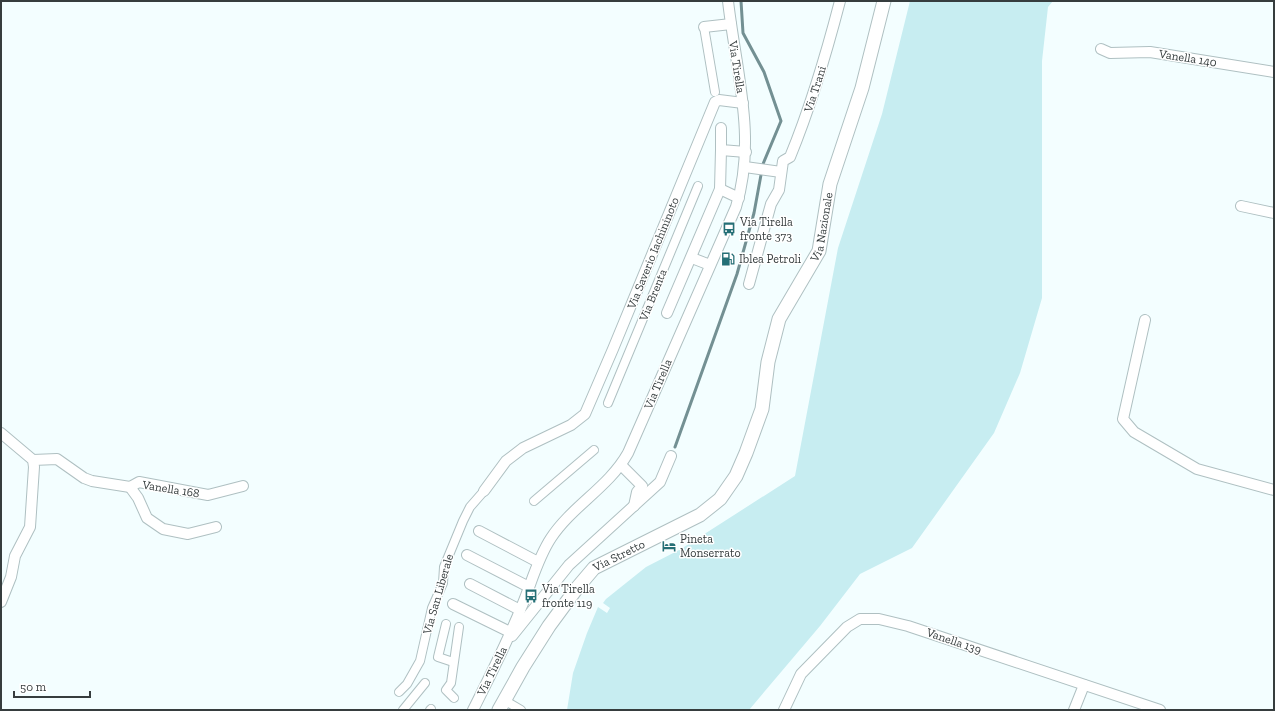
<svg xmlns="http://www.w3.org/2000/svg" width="1275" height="711" viewBox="0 0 1275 711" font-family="'Zilla Slab',serif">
	<rect width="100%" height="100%" fill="#f3feff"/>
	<polygon fill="#c7edf1" points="910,1 1053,1 1048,7 1042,61 1042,298 1020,373 994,433 912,548 860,574 820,626 749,710 567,710 573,673 587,633 598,607 607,613 610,608 603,603 606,599 646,567 681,549 795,476 838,248 882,114"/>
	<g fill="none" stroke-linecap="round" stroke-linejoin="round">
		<polyline stroke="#739093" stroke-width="3" points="675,447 737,274 754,213 763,164 781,121 764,72 743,33 741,1"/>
		<g stroke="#afc0c2" stroke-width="10">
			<g id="pedestrian">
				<polyline points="704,27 715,92"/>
				<polyline points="608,403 698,186"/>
				<polyline points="534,501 594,450"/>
				<polyline points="446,624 438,657 453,662"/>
				<polyline points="399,692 407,684 420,661 432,608 443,583 444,567 463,521 470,507 484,491"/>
				<polyline points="454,698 446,690 451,683 459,627"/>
				<polyline points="504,700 521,710"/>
				<polyline points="403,710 425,683"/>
				<polyline points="430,710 431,709"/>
			</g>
		</g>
		<g stroke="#afc0c2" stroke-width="12">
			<g id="minor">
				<polyline points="704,27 731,24"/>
				<polyline points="1101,49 1110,53 1150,52 1274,72"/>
				<polyline points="721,128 721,150 746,152"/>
				<polyline points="745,167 781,172"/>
				<polyline points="720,189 739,198"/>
				<polyline points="1241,206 1274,213"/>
				<polyline points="692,258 710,265"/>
				<path d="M749 284 771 204 779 190 783 161 790 157C811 106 826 55 840 1"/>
				<polyline points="667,313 720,189 721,150"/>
				<polyline points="1145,320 1123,419 1134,432 1197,469 1274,490"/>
				<polyline points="1,433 33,460 34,467 30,527 15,556 11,577 1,602"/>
				<polyline points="33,460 57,459 84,478 92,481 130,487 139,482 208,495 243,486"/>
				<polyline points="621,465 642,486 637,492 634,506"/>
				<polyline points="130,487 138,498 147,518 163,529 188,534 216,527"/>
				<polyline points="484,491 506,461 523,448 571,425 585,414 613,349 715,102 719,100 743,103"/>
				<polyline points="479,531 538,562"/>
				<polyline points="467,555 529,587"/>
				<polyline points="470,584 520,610"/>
				<polyline points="453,604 510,632"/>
				<polyline points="512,636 569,565 660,482 671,456"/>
				<path d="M473 710C490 676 507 643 521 608 531 585 537 559 551 538 572 506 609 487 628 453L736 207C757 139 736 71 728 1"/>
				<polyline points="784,710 801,674 847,627 860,619 879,619 908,626 1160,710"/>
				<polyline points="1074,710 1084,685"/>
			</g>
		</g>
		<g stroke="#afc0c2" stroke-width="15">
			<g id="tertiary">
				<path id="s1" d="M499 710 523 667 549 626 577 588 594 568 700 515 720 499 736 476 746 453 762 409 768 362 779 319 819 251 830 184 862 88 884 1"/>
			</g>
		</g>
		<use href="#pedestrian" stroke="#fff" stroke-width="8"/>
		<use href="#minor" stroke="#fff" stroke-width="10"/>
		<use href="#tertiary" stroke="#fff" stroke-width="13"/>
	</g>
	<defs>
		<g id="bus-bare" transform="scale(1.08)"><path d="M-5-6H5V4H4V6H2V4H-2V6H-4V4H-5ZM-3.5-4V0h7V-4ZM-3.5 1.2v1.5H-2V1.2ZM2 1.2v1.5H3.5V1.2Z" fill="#256f76" stroke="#fff" stroke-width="2.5" paint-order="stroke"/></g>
		<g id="fuel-bare" transform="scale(1.08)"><path d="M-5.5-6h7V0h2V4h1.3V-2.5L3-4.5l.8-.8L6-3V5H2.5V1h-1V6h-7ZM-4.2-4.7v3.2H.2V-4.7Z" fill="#256f76" stroke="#fff" stroke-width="2.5" paint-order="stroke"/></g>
		<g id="hotel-bare" transform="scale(1.08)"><path d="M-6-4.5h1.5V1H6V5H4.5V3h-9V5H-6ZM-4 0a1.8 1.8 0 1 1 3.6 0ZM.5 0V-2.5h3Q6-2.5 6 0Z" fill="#256f76" stroke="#fff" stroke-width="2.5" paint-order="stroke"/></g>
	</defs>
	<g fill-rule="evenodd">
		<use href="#bus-bare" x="729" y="229"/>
		<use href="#fuel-bare" x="728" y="259"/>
		<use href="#hotel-bare" x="669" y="546"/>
		<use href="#bus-bare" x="531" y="596"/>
	</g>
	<g text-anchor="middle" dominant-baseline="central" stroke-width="3" stroke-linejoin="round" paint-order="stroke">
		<g font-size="12" fill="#363d3e" stroke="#fff">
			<text transform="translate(1188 58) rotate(9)">Vanella 140</text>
			<text transform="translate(737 67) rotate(81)">Via Tirella</text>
			<text transform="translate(815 89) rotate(-72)">Via Trani</text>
			<text stroke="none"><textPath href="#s1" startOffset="610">Via Nazionale</textPath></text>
			<text transform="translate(653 253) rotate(-68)">Via Saverio Iachininoto</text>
			<text transform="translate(653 295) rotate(-68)">Via Brenta</text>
			<text transform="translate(658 384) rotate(-67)">Via Tirella</text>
			<text transform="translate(171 489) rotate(9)">Vanella 168</text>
			<text stroke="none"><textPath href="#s1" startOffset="199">Via Stretto</textPath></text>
			<text transform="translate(438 594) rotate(-74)">Via San Liberale</text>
			<text transform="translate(954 641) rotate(19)">Vanella 139</text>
			<text transform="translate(492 671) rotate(-64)">Via Tirella</text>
		</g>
		<g font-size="12" fill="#363d3e" stroke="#fff" text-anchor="start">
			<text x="740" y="222">Via Tirella<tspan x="740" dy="14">fronte 373</tspan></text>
			<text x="739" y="259">Iblea Petroli</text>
			<text x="680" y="539">Pineta<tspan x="680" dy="14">Monserrato</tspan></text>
			<text x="542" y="589">Via Tirella<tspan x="542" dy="14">fronte 119</tspan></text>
		</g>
	</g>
	<rect width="1275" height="711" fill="none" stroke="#363d3e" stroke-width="4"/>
	<path d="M14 691v6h76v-6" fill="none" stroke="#363d3e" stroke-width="2"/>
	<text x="20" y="691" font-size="12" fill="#363d3e" stroke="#ffffff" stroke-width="3" paint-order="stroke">50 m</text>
</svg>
